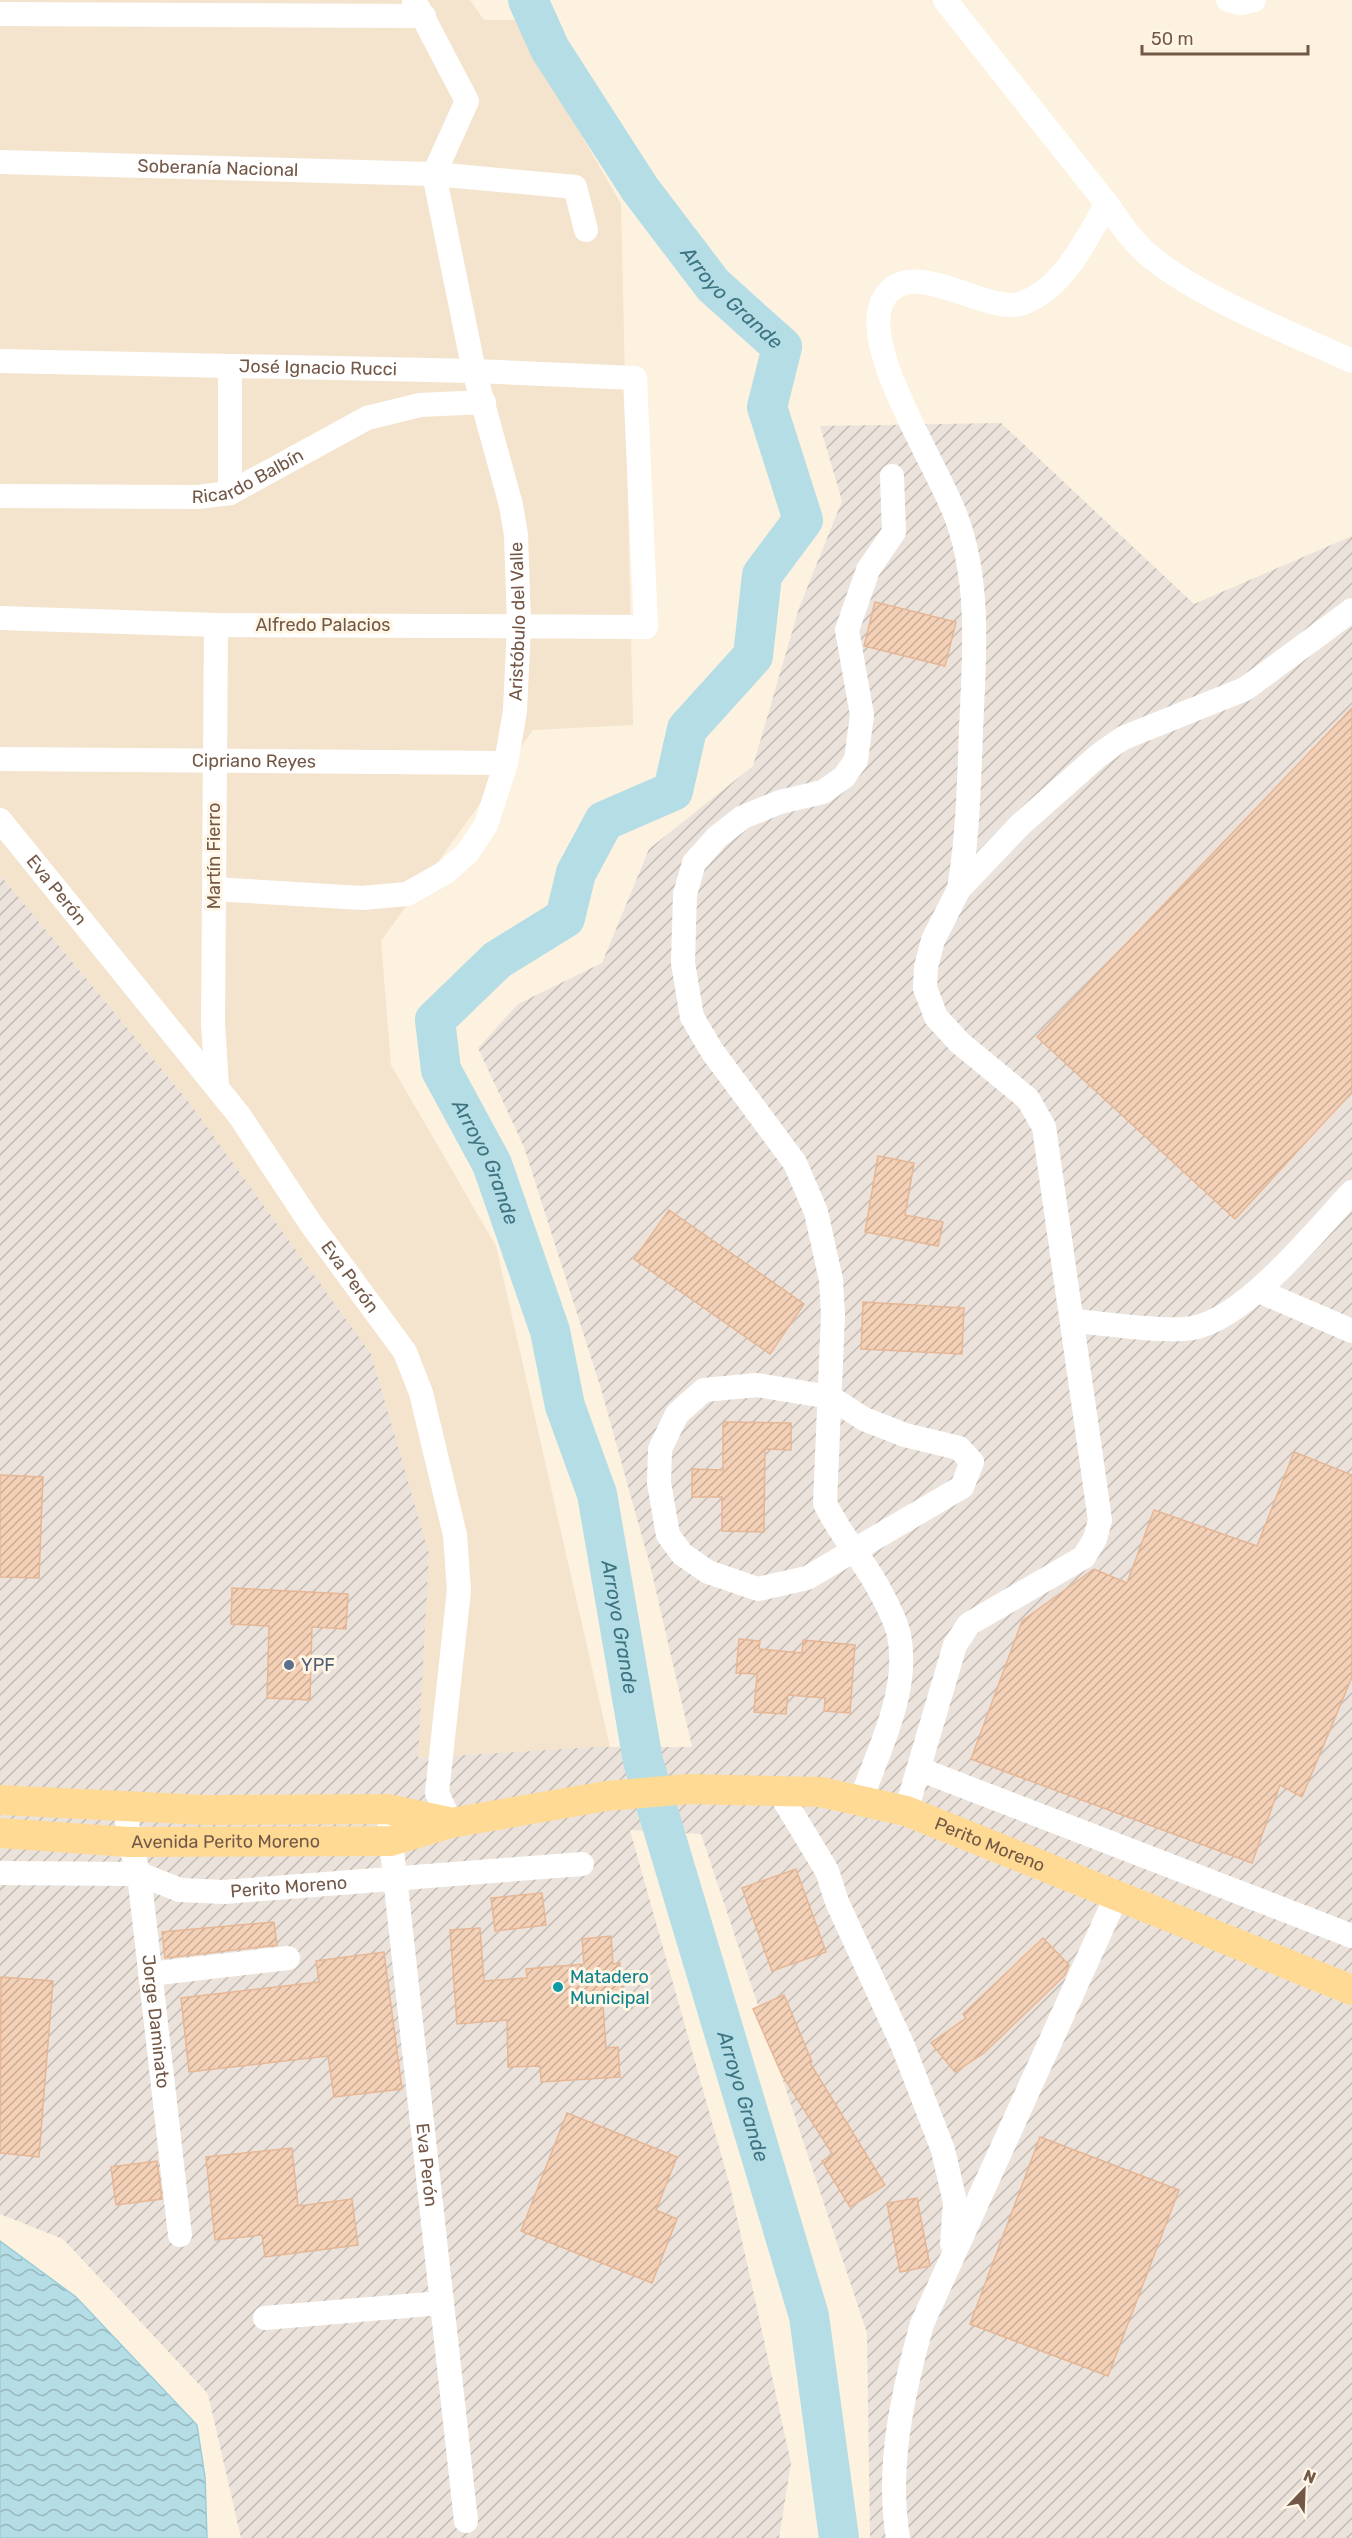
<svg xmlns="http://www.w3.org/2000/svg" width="1352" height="2538" viewBox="0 0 1352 2538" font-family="Rubik,sans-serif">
	<defs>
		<pattern id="industrial-furrows" width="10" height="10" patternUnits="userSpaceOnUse" patternTransform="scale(1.5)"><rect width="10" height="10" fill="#ebe3db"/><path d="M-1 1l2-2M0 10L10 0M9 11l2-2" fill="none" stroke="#c3bbb3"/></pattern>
		<pattern id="water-waves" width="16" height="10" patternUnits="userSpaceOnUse" patternTransform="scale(1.5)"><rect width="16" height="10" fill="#b4dde6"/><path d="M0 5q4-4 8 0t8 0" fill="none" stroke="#97b6bc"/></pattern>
		<pattern id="building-hatch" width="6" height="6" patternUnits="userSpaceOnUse" patternTransform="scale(1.5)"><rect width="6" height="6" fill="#f3d0b6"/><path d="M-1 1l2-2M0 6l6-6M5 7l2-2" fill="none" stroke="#c9ac96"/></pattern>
	</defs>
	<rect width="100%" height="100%" fill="#fdf2df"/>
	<polygon fill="#f4e4ce" points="0,0 470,0 484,20 515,20 621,204 633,725 533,730 381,941 391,1065 496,1246 610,1747 417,1758 429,1554 188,1101 0,875"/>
	<polygon fill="url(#industrial-furrows)" points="1001,423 1194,604 1352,536 1352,2538 870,2538 867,2333 701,1834 630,1830 730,2186 791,2463 779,2538 241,2538 208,2394 63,2239 0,2214 0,875 188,1101 371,1354 429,1554 418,1758 594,1747 692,1747 651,1569 601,1389 524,1147 478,1048 518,1004 602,963 649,849 753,766 799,608 842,501 820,426"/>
	<polygon fill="url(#water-waves)" stroke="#9acdd8" stroke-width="1.5" points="0,2241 76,2297 197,2425 205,2477 207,2538 0,2538"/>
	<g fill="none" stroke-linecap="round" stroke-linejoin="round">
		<path stroke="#b4dde6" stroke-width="40" id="s1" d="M528 0 550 49 640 189 713 285 782 347 767 407 803 520 762 575 753 656 687 729 673 791 604 821 576 873 565 918 497 960 435 1020 441 1070 492 1164 550 1331 565 1406 597 1494 643 1761 809 2316 839 2538"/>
	</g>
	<g fill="url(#building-hatch)" stroke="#e6b796" stroke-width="1.5">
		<polygon points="875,602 956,622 945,666 864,646"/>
		<polygon points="1352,708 1352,1092 1235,1219 1037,1037"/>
		<polygon points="878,1156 914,1163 905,1215 943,1222 938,1246 865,1232"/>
		<polygon points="669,1210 804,1304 770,1354 634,1259"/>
		<polygon points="863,1302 964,1308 962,1354 861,1349"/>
		<polygon points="723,1422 791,1423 791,1450 765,1449 764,1532 722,1531 722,1497 692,1497 692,1469 723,1470"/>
		<polygon points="1294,1452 1352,1475 1352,1677 1302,1797 1280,1785 1252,1863 971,1759 1022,1621 1094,1569 1127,1583 1154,1510 1257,1546"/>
		<polygon points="0,1475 43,1477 39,1578 0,1577"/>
		<polygon points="232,1588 348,1594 346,1629 312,1627 310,1700 267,1698 269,1626 231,1624"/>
		<polygon points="739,1639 760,1641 759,1649 802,1653 803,1640 855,1645 850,1713 824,1711 825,1698 788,1695 786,1714 754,1712 757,1674 736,1673"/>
		<polygon points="796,1869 826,1952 772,1971 742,1888"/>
		<polygon points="542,1893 546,1925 495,1931 491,1898"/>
		<polygon points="274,1922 277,1945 165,1958 162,1932"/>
		<polygon points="480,1928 484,1981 527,1978 526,1969 584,1964 582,1939 611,1936 613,1964 620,1963 623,2004 603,2005 606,2048 618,2047 620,2077 541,2082 540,2066 508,2067 507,2020 457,2024 450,1930"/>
		<polygon points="1043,1938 1069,1965 1065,1975 984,2053 955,2072 931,2043 966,2018 963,2014"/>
		<polygon points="384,1952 402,2089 334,2097 328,2056 189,2072 181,1998 319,1982 316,1961"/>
		<polygon points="1,1977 53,1981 39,2157 0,2153"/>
		<polygon points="784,1995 812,2062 810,2063 885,2185 850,2207 822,2161 833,2155 782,2075 753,2009"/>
		<polygon points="567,2113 677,2157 656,2210 677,2219 652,2283 521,2231"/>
		<polygon points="1040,2137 1179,2190 1108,2376 970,2324"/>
		<polygon points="292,2148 298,2206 352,2199 358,2245 265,2257 262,2235 215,2240 206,2157"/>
		<polygon points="157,2161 162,2199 116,2205 111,2167"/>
		<polygon points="917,2198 930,2266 900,2272 887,2203"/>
	</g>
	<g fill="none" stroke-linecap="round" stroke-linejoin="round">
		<g stroke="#fff" stroke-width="24">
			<path d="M945 0 1107 204C1085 240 1065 287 1023 303 987 317 910 251 883 300 858 347 940 469 957 519 981 586 974 661 971 730 969 784 968 836 959 889"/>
			<polyline points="1228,0 1241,3 1254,0"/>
			<polyline points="0,14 424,16"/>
			<path id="s2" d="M0 162 434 174 575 187 586 230"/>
			<path d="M1107 204C1120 223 1133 243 1151 257 1202 299 1291 333 1352 361"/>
			<path id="s3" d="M0 361 474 371 635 378 646 627 216 625 0 618"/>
			<polyline points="230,366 230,493"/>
			<path id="s4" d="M0 496 198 497 230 493 367 418 420 405 484 402"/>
			<polyline points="216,625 213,1024 217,1087"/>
			<path id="s5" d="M0 759 506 763"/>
			<path id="s6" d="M0 820 239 1115 311 1224 405 1352 421 1393 455 1535 459 1590 437 1793 451 1823"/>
			<path id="s7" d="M214 889 362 898 407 894 446 872 468 852 486 825 506 763 515 711 519 625 516 535 511 505 474 371 434 174 467 101 414 0"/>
			<polyline points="1259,1291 1352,1331"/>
			<path d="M1074 1321C1110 1324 1148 1331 1184 1329 1240 1327 1315 1231 1352 1192"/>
			<polygon points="757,1385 830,1397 864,1419 905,1435 959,1448 972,1462 962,1487 807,1578 758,1589 708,1572 682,1554 668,1535 659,1483 660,1449 677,1414 704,1390"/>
			<polyline points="919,1769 1352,1936"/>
			<polyline points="778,1790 827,1871 837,1902 903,2046 943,2150 955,2202 952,2244"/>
			<path d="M861 1800C879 1748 910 1691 899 1635 896 1621 886 1602 879 1589 863 1559 839 1534 825 1503L833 1315 831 1280 816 1212 795 1163 712 1051 692 1017 683 963 685 894 694 863 717 837 743 817 780 802 823 792 844 777 856 760 862 715 847 630 868 570 894 532 892 476"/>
			<path id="s8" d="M126 1808 129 1842 139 1874 180 2235"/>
			<polyline points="906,1811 955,1645 969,1624 1084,1557 1095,1539 1100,1520 1044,1127 1028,1099 960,1043 936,1017 925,988 926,967 933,940 959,889 1020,825 1099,755 1123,738 1245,689 1352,610"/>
			<path id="s9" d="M389 1823 466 2521"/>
			<path id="s10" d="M0 1873 139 1874 180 1890 224 1892 582 1864"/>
			<polyline points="150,1974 288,1958"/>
			<polyline points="265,2318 441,2303"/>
			<path d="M898 2538C886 2467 903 2392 922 2324L1117 1895"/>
		</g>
		<g stroke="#feda95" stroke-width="30">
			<polyline points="0,1800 205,1810 387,1809 448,1822"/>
			<path id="s11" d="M0 1833 129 1842 391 1841 451 1823 606 1796 689 1789 821 1792 906 1811 1352 1990"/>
		</g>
	</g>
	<circle fill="#5c6f8a" stroke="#fff6e6" stroke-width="2" cx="289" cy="1665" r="6"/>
	<circle fill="#0f9aa8" stroke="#fff6e6" stroke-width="2" cx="558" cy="1987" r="6"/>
	<g text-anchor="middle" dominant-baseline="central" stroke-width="6" stroke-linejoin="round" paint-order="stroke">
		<g font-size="18" fill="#745847" stroke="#fff6e6">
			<text stroke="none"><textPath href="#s2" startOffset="218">Soberanía Nacional</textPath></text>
			<text stroke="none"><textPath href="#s3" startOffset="318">José Ignacio Rucci</textPath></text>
			<text stroke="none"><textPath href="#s4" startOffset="252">Ricardo Balbín</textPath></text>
			<text stroke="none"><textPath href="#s7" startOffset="508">Aristóbulo del Valle</textPath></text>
			<text x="323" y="625">Alfredo Palacios</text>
			<text stroke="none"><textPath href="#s5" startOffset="254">Cipriano Reyes</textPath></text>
			<text transform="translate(214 856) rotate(-90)">Martín Fierro</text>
			<text stroke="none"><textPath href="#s6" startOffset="90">Eva Perón</textPath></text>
			<text stroke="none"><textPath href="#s6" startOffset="576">Eva Perón</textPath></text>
			<text stroke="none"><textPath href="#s11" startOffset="226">Avenida Perito Moreno</textPath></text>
			<text stroke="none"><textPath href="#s11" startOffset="1004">Perito Moreno</textPath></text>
			<text stroke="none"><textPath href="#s10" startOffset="292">Perito Moreno</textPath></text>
			<text stroke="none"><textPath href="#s8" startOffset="216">Jorge Daminato</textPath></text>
			<text stroke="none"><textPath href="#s9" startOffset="344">Eva Perón</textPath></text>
		</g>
		<g font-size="18" fill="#4e5e75" stroke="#fff6e6" text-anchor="start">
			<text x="301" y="1665">YPF</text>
		</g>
		<g font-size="18" fill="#0d838f" stroke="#fff6e6" text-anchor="start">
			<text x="570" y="1977">Matadero<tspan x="570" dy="21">Municipal</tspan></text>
		</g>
		<g font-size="20" font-style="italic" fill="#3d7381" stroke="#fff6e6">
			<text stroke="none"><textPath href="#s1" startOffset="363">Arroyo Grande</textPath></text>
			<text stroke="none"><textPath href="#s1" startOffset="1426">Arroyo Grande</textPath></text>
			<text stroke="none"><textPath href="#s1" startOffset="1912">Arroyo Grande</textPath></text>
			<text stroke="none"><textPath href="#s1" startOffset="2398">Arroyo Grande</textPath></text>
		</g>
	</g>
	<g transform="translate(1304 2490) rotate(23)" stroke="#fff6e6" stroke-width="4.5" paint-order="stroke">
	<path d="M0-4.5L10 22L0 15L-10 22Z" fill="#745847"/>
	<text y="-9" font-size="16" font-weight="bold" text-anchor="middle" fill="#745847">N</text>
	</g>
	<path d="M1142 45v9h166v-9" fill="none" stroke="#745847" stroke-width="3"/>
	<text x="1151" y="45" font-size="18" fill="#745847" stroke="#fff6e6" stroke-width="4.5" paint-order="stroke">50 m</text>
</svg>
